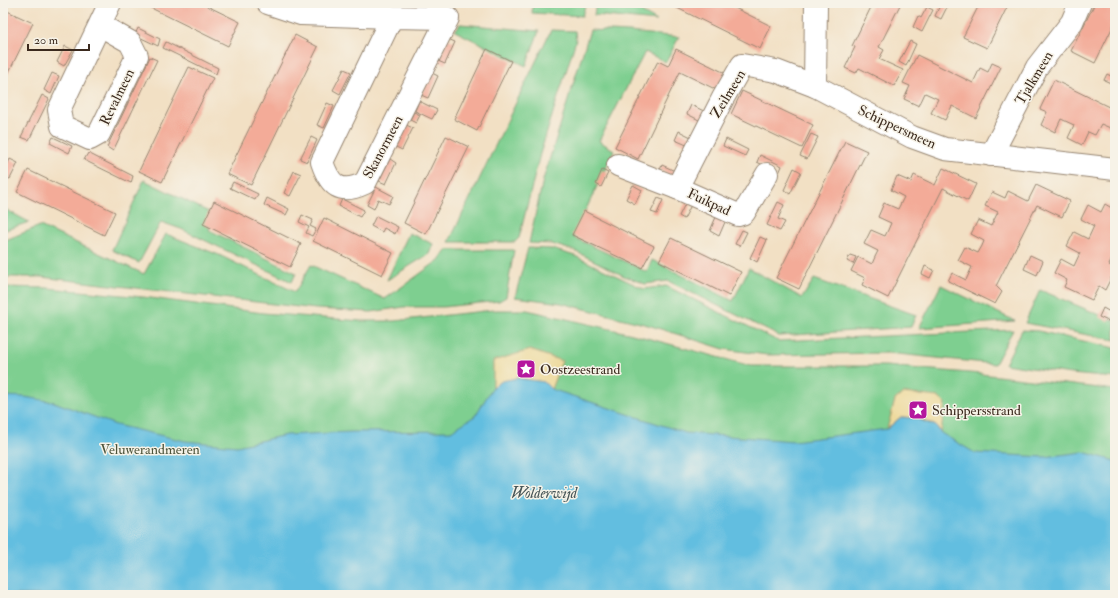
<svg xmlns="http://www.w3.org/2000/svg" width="1118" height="598" viewBox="0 0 1118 598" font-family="'IM FELL Double Pica',serif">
	<rect width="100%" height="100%" fill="#f7f3e8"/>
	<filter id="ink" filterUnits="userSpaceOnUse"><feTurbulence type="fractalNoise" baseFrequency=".025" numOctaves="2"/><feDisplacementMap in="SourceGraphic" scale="8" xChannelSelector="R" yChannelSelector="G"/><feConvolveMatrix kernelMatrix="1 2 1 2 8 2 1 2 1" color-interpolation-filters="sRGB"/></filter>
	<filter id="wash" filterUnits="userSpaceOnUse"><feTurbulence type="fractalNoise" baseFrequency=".012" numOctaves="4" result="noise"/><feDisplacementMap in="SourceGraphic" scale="16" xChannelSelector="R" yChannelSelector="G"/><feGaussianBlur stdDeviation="0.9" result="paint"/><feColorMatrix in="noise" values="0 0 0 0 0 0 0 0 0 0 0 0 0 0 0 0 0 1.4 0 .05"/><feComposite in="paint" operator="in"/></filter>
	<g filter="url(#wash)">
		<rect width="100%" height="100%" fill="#f2e0c4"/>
		<g fill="#7ecf90" stroke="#5c7c57">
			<polygon points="533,3 586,3 582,16 532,13"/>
			<polygon points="596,3 626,3 657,21 594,15"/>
			<polygon points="460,24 539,31 526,66 455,31"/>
			<polygon points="551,30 575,31 576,40 540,154 519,238 515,242 449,242"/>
			<polygon points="590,30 629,32 679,37 666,62 645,52 599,141 614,150 573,237 647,272 652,260 733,301 749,268 802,298 814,279 916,315 911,327 779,336 668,281 645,284 624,276 575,251 552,244 529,243 543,180"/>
			<polygon points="144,180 215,215 209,230 296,273 292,282 181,229 161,222 139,263 112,250"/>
			<polygon points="3,208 29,222 3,231"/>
			<polygon points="40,226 144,274 166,234 219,255 295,292 311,265 385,299 439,260 446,250 514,250 506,297 499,301 443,307 404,307 371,312 316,309 41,277 3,277 3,241"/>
			<polygon points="409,233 433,244 429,254 387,280"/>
			<polygon points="528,248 552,249 575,256 644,289 666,286 778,341 1013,330 995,364 888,353 767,355 724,349 648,325 561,303 515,297"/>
			<polygon points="941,285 1015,321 919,328"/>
			<polygon points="3,287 48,288 143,297 263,313 361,321 394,321 493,310 527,310 632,334 751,366 886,366 981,374 1115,390 1115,595 3,595"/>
			<polygon points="1040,290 1112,320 1115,318 1115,340 1025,323"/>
			<polygon points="1022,330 1038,331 1115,348 1115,378 1071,374 1005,364"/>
		</g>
		<g fill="#eeda9e" stroke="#94825e">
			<polygon points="530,350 562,361 551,389 493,387 493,361"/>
			<path d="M903 393 938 397 945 403 941 432C932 419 916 418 901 417L887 429 895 400Z"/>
		</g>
		<polygon fill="#62bee0" stroke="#4e747f" points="517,378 544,382 551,389 686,433 794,441 887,429 901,417 915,418 936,426 941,433 975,453 1044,457 1083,452 1115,461 1115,595 3,595 3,396 25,397 54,402 116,425 185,441 237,446 286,435 351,432 451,431 475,416 493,387 502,381"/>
		<g id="blocks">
			<g fill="#f3ab98">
				<polygon points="141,3 201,3 240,22 228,46"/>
				<polygon points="667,3 725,3 771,26 760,49"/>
				<polygon points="873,3 901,3 879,47 884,50 879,59 903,70 894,86 859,68 856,73 845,68 855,47 852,46"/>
				<polygon points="941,3 949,3 941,19 935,16"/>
				<polygon points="980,3 1009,3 987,48 963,37"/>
				<polygon points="1095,3 1115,3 1115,22 1095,63 1071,51"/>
				<polygon points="927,7 933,10 922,32 913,27 918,16 921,18"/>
				<polygon points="5,10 33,23 3,84 3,15"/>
				<polygon points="138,28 160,39 158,46 135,35"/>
				<polygon points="295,35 318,47 251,185 227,174"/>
				<polygon points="448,39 455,42 445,64 438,61"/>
				<polygon points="910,41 916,44 906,66 899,62"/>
				<polygon points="166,42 218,68 216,74 163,48"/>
				<polygon points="65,46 73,50 64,66 57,62"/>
				<polygon points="487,49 511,61 477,131 454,119"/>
				<polygon points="676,49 725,73 717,90 680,72 638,159 615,147 658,61 668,66"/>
				<polygon points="917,55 973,83 980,68 988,72 992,63 1001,67 976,118 952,106 945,120 931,113 938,99 925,93 919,106 904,99 910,86 903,83"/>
				<polygon points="150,57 157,60 113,151 107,147"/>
				<polygon points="189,67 213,78 162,182 139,171"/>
				<polygon points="344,69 351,72 340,94 333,90"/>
				<polygon points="52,73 59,76 51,94 44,90"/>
				<polygon points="432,73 438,76 428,98 421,95"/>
				<polygon points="1107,74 1115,78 1115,85 1104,80"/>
				<polygon points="1054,80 1115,110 1115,130 1101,124 1095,135 1088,132 1082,145 1068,138 1074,125 1061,119 1055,132 1041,125 1047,112 1040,109"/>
				<polygon points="742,91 813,125 802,148 731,114"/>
				<polygon points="42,95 49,99 29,140 21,137"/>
				<polygon points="419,101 437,110 432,119 415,111"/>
				<polygon points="327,103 334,106 324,128 317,125"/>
				<polygon points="691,105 706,112 701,121 687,114"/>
				<polygon points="414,112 420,115 416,123 410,120"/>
				<polygon points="406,125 413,128 402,150 396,147"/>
				<polygon points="679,131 693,138 689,146 675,140"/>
				<polygon points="811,134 818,137 807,159 800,156"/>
				<polygon points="446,136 469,147 426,234 404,223"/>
				<polygon points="53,137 72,146 69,153 50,143"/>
				<polygon points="311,137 317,140 307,162 300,159"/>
				<polygon points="726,139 748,150 745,156 723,146"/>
				<polygon points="845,141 867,151 799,289 776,278"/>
				<polygon points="88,153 133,176 131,183 84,160"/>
				<polygon points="760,155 782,166 779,173 757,162"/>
				<polygon points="10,159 18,163 10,179 3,176 3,174"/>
				<polygon points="390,159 396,163 386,184 379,181"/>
				<polygon points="662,165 677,172 674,177 660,170"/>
				<polygon points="794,168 801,172 790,194 784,190"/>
				<polygon points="943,168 976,184 968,201 943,188 888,298 862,285 865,278 851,271 858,257 872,264 875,257 878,251 864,244 871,230 885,236 888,230 891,223 878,217 884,203 898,209 904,197 891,190 897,176 911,182 914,175 935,185"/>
				<polygon points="28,170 115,212 104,235 17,192"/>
				<polygon points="602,170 608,173 601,187 596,184"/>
				<polygon points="294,171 301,174 290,196 284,193"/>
				<polygon points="233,182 258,194 255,200 230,188"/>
				<polygon points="633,185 642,190 635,204 626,199"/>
				<polygon points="1036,185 1070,201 1062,217 1037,205 996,286 1002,292 995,304 948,281 952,273 966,280 972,267 958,260 965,247 978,253 982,246 984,241 971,234 978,220 991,226 998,212 985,206 992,192 1005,198 1008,191 1028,201"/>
				<polygon points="376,187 393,196 389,204 378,199 374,209 367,205"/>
				<polygon points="267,198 289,209 286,215 264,205"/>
				<polygon points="658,198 663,200 657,214 651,212"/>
				<polygon points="342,199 364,210 360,217 339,206"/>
				<polygon points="214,201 301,244 290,267 203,224"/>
				<polygon points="686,202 691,205 684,219 679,216"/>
				<polygon points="778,202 784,205 778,219 785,222 780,231 767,225"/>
				<polygon points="1105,204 1115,210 1115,253 1109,265 1115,268 1115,270 1105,290 1099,286 1092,300 1064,287 1067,280 1054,273 1061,259 1074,266 1080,253 1067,246 1074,232 1088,239 1094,226 1081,219 1088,205 1101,212"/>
				<polygon points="584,211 654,246 642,268 572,235"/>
				<polygon points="302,215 313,220 310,226 316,229 312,236 306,233 309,227 299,222"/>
				<polygon points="376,216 398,227 395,234 384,228 382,232 371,226"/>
				<polygon points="716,217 725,222 719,236 710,231"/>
				<polygon points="324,218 393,253 382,275 313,241"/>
				<polygon points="742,230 747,232 740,246 735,244"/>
				<polygon points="760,237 767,240 757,262 750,258"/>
				<polygon points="671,238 741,272 729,296 659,261"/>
				<polygon points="850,255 856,257 853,264 847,261"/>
				<polygon points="1030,255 1043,261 1037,275 1024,269"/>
				<polygon points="925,266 934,270 930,278 922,274"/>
				<polygon points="1103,308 1112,313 1108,321 1099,317"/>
			</g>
		</g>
	</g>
	<g filter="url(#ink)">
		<use href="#blocks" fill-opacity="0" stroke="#968571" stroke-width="1"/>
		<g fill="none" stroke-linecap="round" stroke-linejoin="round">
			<g stroke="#968571" stroke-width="24">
				<g id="minor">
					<path d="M268 3 301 14 392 17 322 162C330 186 340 195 365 183L448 18 392 17"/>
					<polyline points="816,3 815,86 912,137 945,149 1115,169"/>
					<polyline points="100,25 130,42 137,56 99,134 90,139 62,126 59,110 110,3"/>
					<polyline points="991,155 1037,67 1072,22 1080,3"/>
					<polyline points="618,165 677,188 738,215 744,213 767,174"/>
					<polyline points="677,188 723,98 742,65 776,71 815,86"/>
				</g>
			</g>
			<use href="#minor" stroke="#fff" stroke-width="22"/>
		</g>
	</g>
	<defs>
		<g id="sight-square" transform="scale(1)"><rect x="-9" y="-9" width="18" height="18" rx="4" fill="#b5179e" stroke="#f7f3e8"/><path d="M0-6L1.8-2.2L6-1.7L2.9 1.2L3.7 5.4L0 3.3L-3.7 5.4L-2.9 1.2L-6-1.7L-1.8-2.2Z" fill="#fff"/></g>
	</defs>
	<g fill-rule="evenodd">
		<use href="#sight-square" x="526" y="369"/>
		<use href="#sight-square" x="918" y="410"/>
	</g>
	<g text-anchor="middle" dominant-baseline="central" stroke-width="3" stroke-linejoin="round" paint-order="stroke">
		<g font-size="14" fill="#3b2a1e" stroke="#f7f3e8">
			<text transform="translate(1034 78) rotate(-59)">Tjalkmeen</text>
			<text transform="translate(728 94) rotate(-59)">Zeilmeen</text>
			<text transform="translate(117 97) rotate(-64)">Revalmeen</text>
			<text transform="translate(897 127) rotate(25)">Schippersmeen</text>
			<text transform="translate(383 147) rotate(-62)">Skanormeen</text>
			<text transform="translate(709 202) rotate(25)">Fuikpad</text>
		</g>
		<g font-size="14" fill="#3b2a1e" stroke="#f7f3e8" text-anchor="start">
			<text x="540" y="369">Oostzeestrand</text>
			<text x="932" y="410">Schippersstrand</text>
		</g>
		<g font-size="14" fill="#4c533a" stroke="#f7f3e8">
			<text x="150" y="449">Veluwerandmeren</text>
		</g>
		<g font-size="15" font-style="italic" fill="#475658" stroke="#f7f3e8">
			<text x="544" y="493">Wolderwijd</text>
		</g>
	</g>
	<rect width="1118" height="598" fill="none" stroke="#f7f3e8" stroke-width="16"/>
	<path d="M28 44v6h61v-6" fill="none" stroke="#3b2a1e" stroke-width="2"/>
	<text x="34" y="44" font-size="12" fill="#3b2a1e" stroke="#f7f3e8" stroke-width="3" paint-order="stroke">20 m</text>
</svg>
